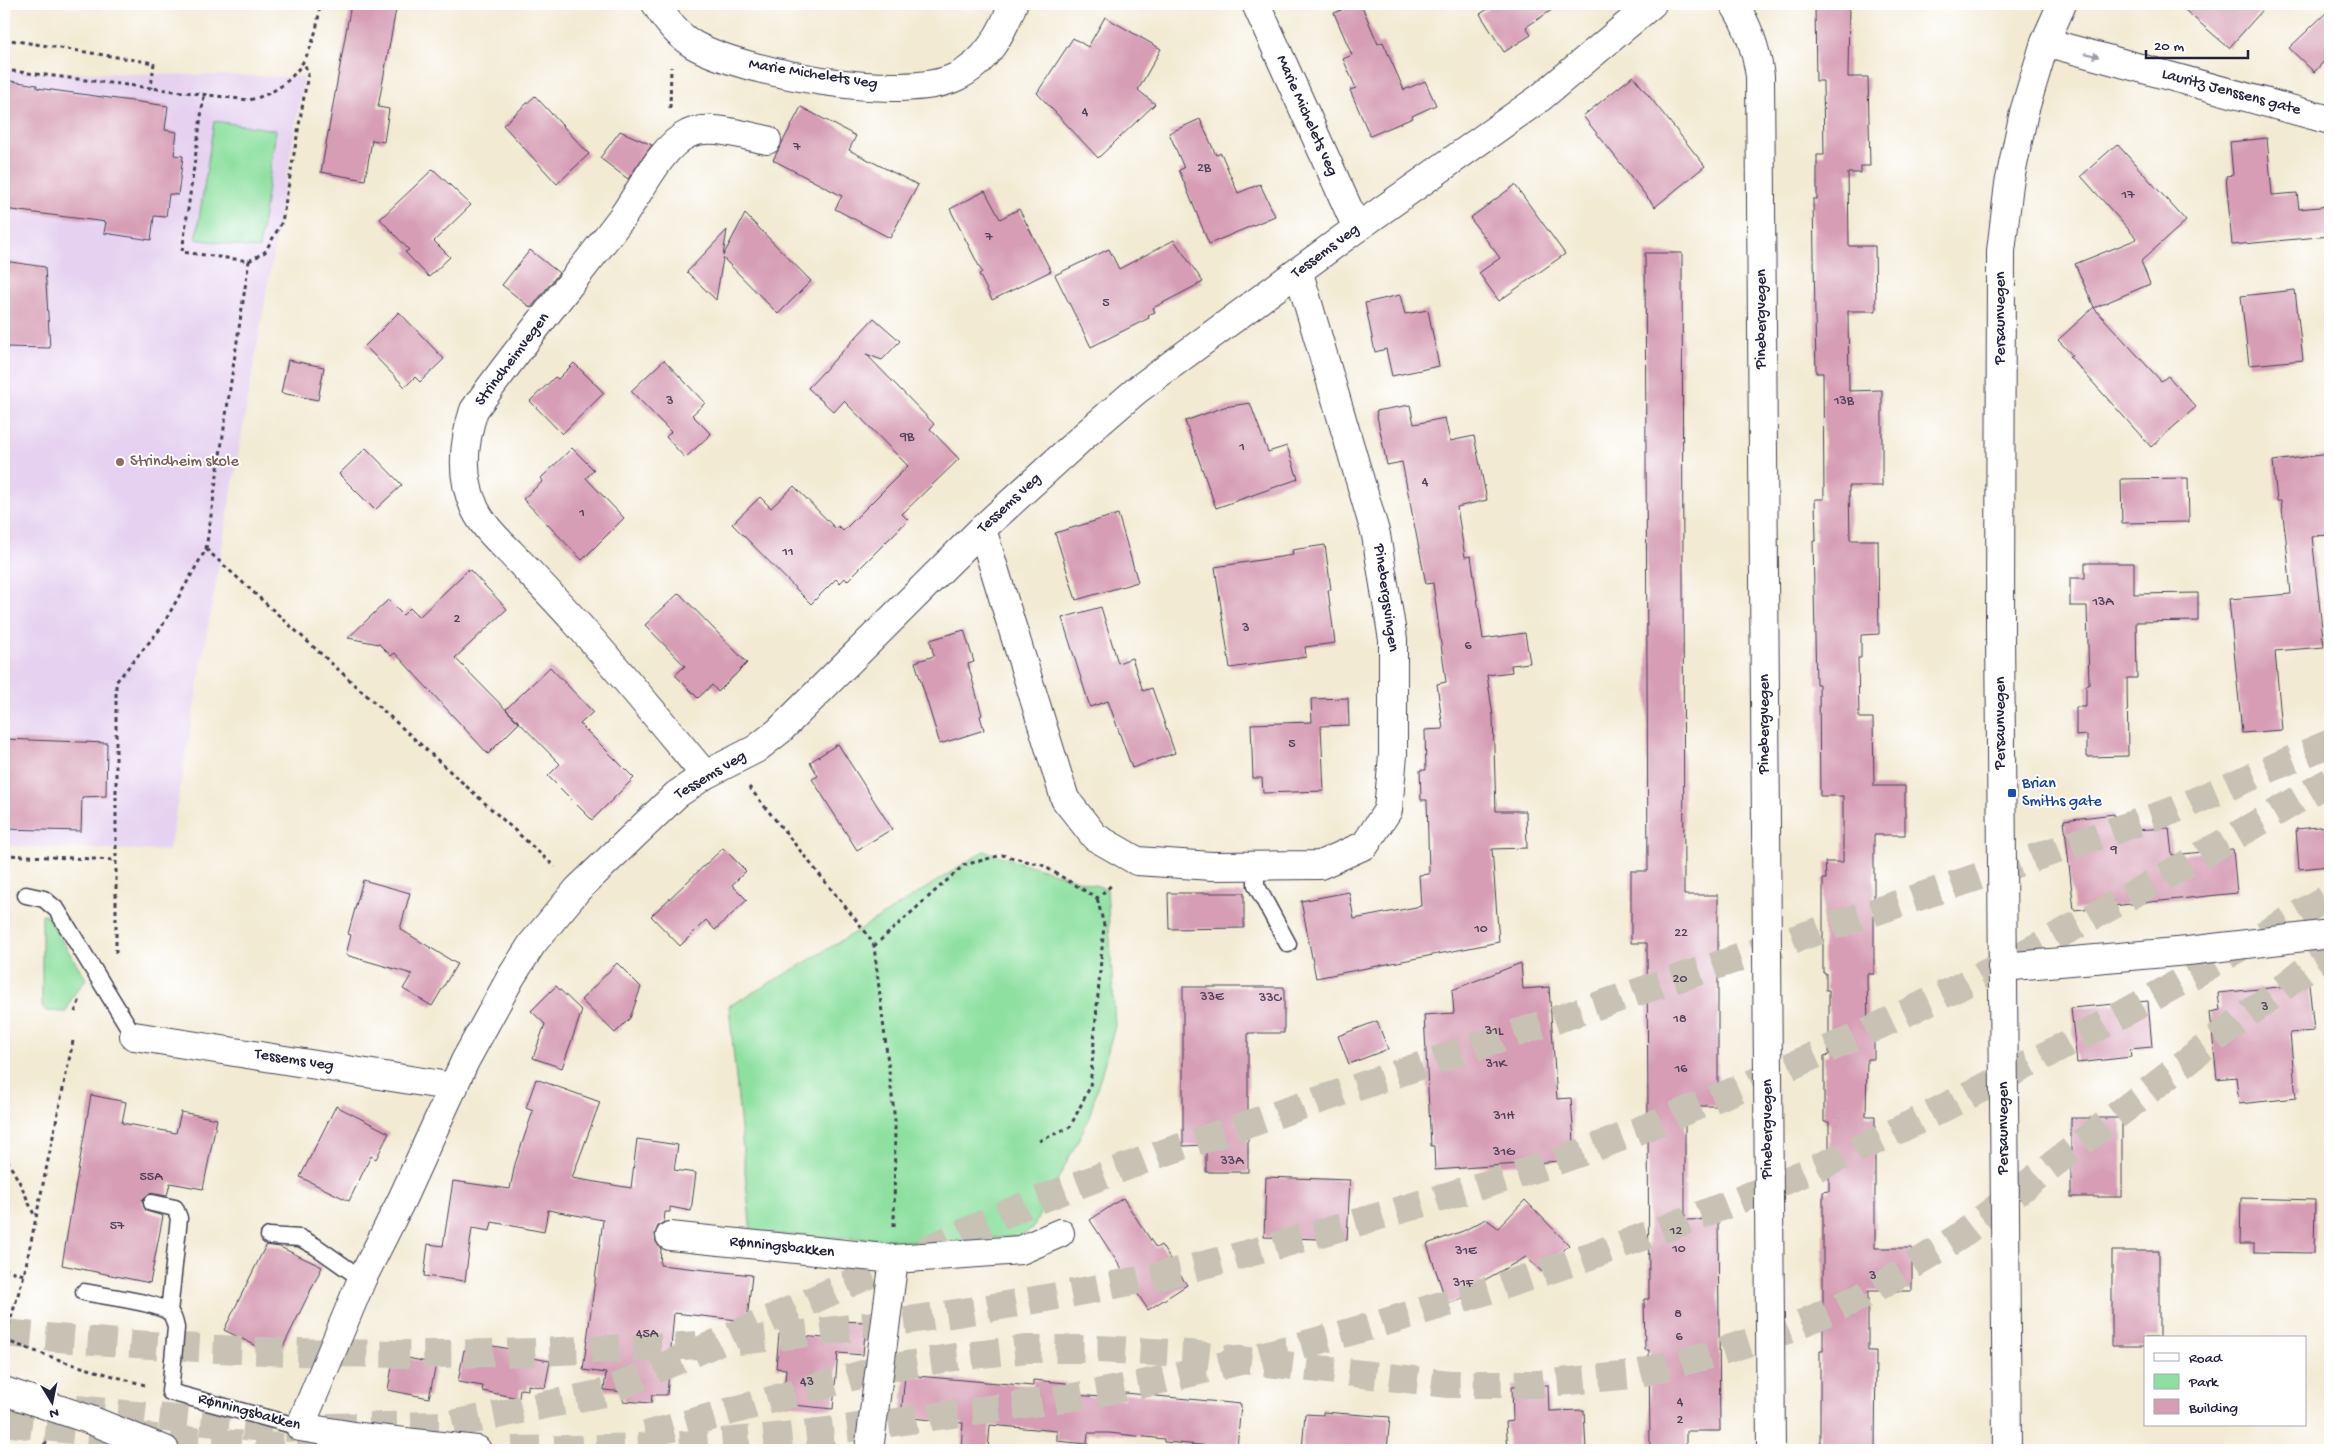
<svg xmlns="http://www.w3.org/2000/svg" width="2334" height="1454" viewBox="0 0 2334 1454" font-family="'Gochi Hand',sans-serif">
	<rect width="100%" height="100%" fill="#fff"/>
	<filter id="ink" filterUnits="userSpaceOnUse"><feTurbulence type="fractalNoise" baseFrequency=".02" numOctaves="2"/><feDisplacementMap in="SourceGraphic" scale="10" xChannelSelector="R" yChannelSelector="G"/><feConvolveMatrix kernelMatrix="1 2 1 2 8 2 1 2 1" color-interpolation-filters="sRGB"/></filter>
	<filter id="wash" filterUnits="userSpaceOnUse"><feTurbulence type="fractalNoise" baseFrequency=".0096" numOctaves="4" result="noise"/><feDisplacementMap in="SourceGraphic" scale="20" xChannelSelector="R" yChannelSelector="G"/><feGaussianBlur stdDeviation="1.12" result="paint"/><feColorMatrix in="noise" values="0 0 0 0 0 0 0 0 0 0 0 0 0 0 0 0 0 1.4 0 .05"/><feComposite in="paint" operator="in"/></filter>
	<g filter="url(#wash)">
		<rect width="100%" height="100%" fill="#f2ead3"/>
		<polygon fill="#e6d2f0" points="4,71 304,77 169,851 4,846"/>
		<g fill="#8ee0a0" stroke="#58816e">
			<polygon points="214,121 276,130 259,249 196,239"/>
			<path d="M984 851 1107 889 1115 1026 1088 1121 1032 1229 1020 1236 941 1243 751 1233 729 1006C816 958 900 905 984 851Z"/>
			<polygon points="42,914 45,914 86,979 72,997 66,1012 46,1011 42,1006"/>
		</g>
		<g id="blocks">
			<g fill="#d69db4">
				<polygon points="351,4 397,4 378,107 389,109 384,142 372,140 365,180 321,172"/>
				<polygon points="1356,4 1361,4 1378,44 1383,42 1404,90 1425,81 1436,105 1412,116 1413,118 1370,136 1350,90 1356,88 1343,59 1352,55 1334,13"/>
				<polygon points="1496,4 1561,4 1526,27 1531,35 1504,52 1480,14"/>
				<polygon points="1815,4 1849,4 1848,77 1868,77 1870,166 1861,166 1861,173 1848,173 1849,246 1875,246 1876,311 1848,311 1849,391 1882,390 1882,486 1849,486 1850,540 1878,540 1879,634 1861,635 1861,658 1858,658 1859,718 1873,718 1874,786 1905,786 1905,835 1874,835 1874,974 1867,974 1868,1031 1874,1031 1874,1059 1867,1059 1866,1116 1875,1116 1875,1248 1912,1248 1912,1291 1868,1291 1868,1351 1876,1351 1875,1450 1820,1450 1820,1351 1823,1351 1823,1192 1829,1191 1829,1122 1824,1122 1824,1056 1829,1055 1829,990 1826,990 1826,973 1823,973 1823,879 1826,879 1825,862 1843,862 1843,796 1820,796 1819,684 1816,684 1813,541 1816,541 1815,499 1824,499 1823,373 1816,373 1813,199 1817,199 1817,155 1824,155 1823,81 1816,81"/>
				<polygon points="2178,4 2268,4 2229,48"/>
				<polygon points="2330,9 2330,55 2314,72 2289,48"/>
				<polygon points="1105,17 1161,49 1138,90 1155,104 1098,158 1037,93 1073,38 1088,47"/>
				<polygon points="1633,76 1705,166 1655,207 1583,116"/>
				<polygon points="4,80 37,85 37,88 168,106 165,130 177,132 174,155 183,156 178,195 169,194 166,217 154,216 151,240 104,233 106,222 4,209"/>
				<polygon points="535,96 589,154 557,184 503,125"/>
				<polygon points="801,107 856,136 849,150 918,185 890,238 835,209 842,196 773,160"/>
				<polygon points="1200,119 1216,155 1221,153 1238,193 1260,184 1275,216 1209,244 1179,170 1184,168 1169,133"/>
				<polygon points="620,131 652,145 628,179 600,158"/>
				<polygon points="2267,138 2272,195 2297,193 2299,209 2330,206 2330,236 2232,245 2226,176 2233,175 2230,142"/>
				<polygon points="2117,144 2186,221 2141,261 2150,284 2094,308 2161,381 2168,376 2196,407 2151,447 2069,356 2072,355 2058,340 2094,307 2075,264 2137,239 2081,176"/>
				<polygon points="433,169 471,205 434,241 450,257 429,277 405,252 409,250 380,219"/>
				<polygon points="1515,185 1565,254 1499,301 1479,273 1500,258 1470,218"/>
				<polygon points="985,191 1000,219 1019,209 1051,271 992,300 979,274 982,272 950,209"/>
				<polygon points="745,214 811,281 778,314 723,258 716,300 687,272 727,230 723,256"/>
				<polygon points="1174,240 1203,282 1153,308 1155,312 1148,315 1149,318 1091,347 1055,275 1109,249 1119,269"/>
				<polygon points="530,250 559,273 531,308 502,285"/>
				<polygon points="1645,253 1682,253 1684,895 1718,895 1718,1106 1685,1106 1685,1220 1718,1219 1720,1431 1686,1431 1686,1450 1650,1450 1649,1350 1645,1350 1644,1299 1649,1299 1647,943 1631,943 1631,871 1648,871"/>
				<polygon points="4,261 45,267 50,348 4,347"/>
				<polygon points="2295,290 2303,360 2249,365 2241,296"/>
				<polygon points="1400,295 1405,314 1428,310 1439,366 1392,376 1386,349 1375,352 1365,303"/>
				<polygon points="399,312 444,359 420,382 415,377 405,387 365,346"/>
				<polygon points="874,318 900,341 882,360 866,354 934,424 930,429 959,459 902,514 908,520 847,581 845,578 840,583 836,579 811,604 732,524 760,497 771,508 794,486 836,529 838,526 843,531 908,466 844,401 834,412 808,388"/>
				<polygon points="288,360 324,367 318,400 281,393"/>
				<polygon points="664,360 705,403 692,415 711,434 685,458 666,437 671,432 631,391"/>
				<polygon points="574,363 604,393 562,434 530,401 555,377 558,379"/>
				<polygon points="1250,403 1268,452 1287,446 1298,479 1216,508 1185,421 1224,407"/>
				<polygon points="1410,405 1414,424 1445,418 1450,441 1474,436 1487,500 1457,507 1465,557 1471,556 1483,639 1525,633 1530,663 1511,665 1512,672 1487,675 1493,716 1496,811 1526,811 1527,848 1492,849 1499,942 1316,978 1301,901 1349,892 1354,919 1421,906 1419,875 1429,874 1427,800 1421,800 1420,770 1426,770 1425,730 1443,729 1437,684 1446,682 1433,583 1426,584 1402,462 1387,465 1376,411"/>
				<polygon points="366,448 402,485 375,510 339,474"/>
				<polygon points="572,448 594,470 586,478 624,518 582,560 523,499 543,481 541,478"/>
				<polygon points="2330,454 2330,535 2312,536 2324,647 2275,651 2282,730 2242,733 2229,599 2291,594 2286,539 2281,501 2277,501 2273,461"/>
				<polygon points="2188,478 2189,522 2122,523 2121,479"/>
				<polygon points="1118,514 1138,582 1076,600 1055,533"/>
				<polygon points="1325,545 1331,590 1328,590 1335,643 1305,647 1306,657 1230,668 1215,567 1293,555 1292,550"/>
				<polygon points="2085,563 2134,563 2134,594 2198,593 2198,621 2136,622 2137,678 2127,678 2128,756 2087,757 2087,735 2076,736 2076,707 2086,707 2086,686 2089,685 2087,606 2070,606 2070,578 2085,578"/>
				<polygon points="469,569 507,609 455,658 519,723 488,754 395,653 391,656 379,644 348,638 388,600 403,615 410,608 419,617"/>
				<polygon points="679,593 747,663 718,692 712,685 698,698 675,675 685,666 645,625"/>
				<polygon points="1101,607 1118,663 1132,658 1143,691 1152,688 1175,753 1132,768 1108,701 1090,707 1062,618"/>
				<polygon points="964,630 974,662 968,664 982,715 980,716 984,730 940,744 915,662 934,656 930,640"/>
				<polygon points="550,667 593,712 580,724 634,778 592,820 548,776 560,764 506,709"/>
				<polygon points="1348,698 1349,725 1321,726 1324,791 1263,793 1262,778 1253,778 1251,724 1312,722 1311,699"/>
				<polygon points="4,739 107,743 106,796 82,797 81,831 4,829"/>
				<polygon points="838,744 892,829 857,850 812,779 818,776 810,762"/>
				<polygon points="2114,814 2116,831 2169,828 2172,855 2233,849 2237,893 2074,910 2064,820"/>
				<polygon points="2330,826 2330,866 2299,869 2296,829"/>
				<polygon points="723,848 746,871 732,885 747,900 715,930 706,920 680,946 651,916"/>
				<polygon points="363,880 410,893 400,929 457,964 432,1006 403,989 412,974 346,955 351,935 348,934"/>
				<polygon points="1168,893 1244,893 1244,928 1169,929"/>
				<polygon points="617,963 641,987 630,1018 615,1033 581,1000"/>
				<polygon points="1521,963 1523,989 1549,987 1557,1099 1571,1098 1575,1157 1561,1157 1561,1161 1435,1170 1434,1146 1431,1146 1424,1015 1454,1013 1452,990"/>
				<polygon points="2309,984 2314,1031 2290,1033 2296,1098 2239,1104 2236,1077 2217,1079 2210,1012 2220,1010 2218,993"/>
				<polygon points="556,986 582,1011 562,1068 533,1058 545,1024 531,1011"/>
				<polygon points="1183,987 1284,987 1284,1033 1248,1033 1248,1172 1206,1172 1206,1145 1183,1146"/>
				<polygon points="2148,1001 2152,1047 2130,1049 2131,1057 2077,1063 2071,1008"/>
				<polygon points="1377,1021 1388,1049 1349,1064 1338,1036"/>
				<polygon points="536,1079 600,1102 572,1178 631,1188 637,1139 678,1145 674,1170 696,1173 691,1211 670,1207 670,1212 665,1212 664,1222 658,1226 655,1234 656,1242 661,1249 660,1265 752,1275 747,1321 674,1313 667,1395 652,1395 651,1403 623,1401 624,1392 604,1390 606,1373 583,1370 603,1220 548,1210 544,1232 492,1222 490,1231 472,1228 465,1281 424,1276 428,1244 443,1246 453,1181 510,1189 515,1164 533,1111 526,1108"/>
				<polygon points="91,1095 126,1102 122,1123 176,1133 181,1112 217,1119 203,1189 170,1183 167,1196 149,1193 142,1200 146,1211 163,1216 150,1283 62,1265"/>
				<polygon points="336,1106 389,1133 376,1159 371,1156 349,1201 300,1177"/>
				<rect x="2071" y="1118" width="51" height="79"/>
				<polygon points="1266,1177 1350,1180 1347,1240 1264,1237"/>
				<polygon points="1123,1198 1156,1248 1161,1245 1187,1285 1148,1310 1090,1220"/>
				<polygon points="2241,1198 2315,1200 2314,1253 2254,1252 2254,1244 2240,1244"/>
				<polygon points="1525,1200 1569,1245 1542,1272 1526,1257 1481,1282 1484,1291 1447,1304 1427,1244 1463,1231 1486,1219 1498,1228"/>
				<polygon points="266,1245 280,1247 322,1267 282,1349 271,1353 224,1330"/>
				<polygon points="2112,1251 2159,1251 2159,1338 2145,1338 2145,1346 2112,1346"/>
				<polygon points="836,1321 866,1322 863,1355 838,1353 833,1409 783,1404 786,1369 776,1368 779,1334 835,1339"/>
				<polygon points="470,1342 528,1352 527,1357 550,1361 545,1388 528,1385 528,1390 520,1389 519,1398 482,1391 483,1386 458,1382 464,1350 469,1351"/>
				<polygon points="394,1355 436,1364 429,1398 388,1390"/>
				<polygon points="905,1375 1033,1386 1033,1380 1066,1383 1065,1394 1124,1399 1125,1393 1241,1404 1237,1448 1164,1442 1164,1439 1109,1433 1088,1433 1087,1444 1057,1441 1057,1431 990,1425 988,1450 961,1448 963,1423 901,1417"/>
				<polygon points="1548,1385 1549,1411 1584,1410 1586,1450 1508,1450 1506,1422 1513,1421 1512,1386"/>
				<polygon points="1323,1412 1390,1417 1387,1450 1302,1450 1305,1414 1323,1415"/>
			</g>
		</g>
	</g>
	<g filter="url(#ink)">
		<use href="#blocks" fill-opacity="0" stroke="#414052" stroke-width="1"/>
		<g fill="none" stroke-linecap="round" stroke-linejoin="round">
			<g stroke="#c8c2b5" stroke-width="28" stroke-dasharray="28 14" stroke-linecap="butt">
				<path d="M4 1333C197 1352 390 1359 584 1350 622 1348 660 1348 697 1345"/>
				<path d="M738 1341C874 1327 1010 1307 1144 1279 1230 1260 1315 1235 1400 1210 1471 1189 1543 1168 1612 1141 1715 1100 1817 1056 1918 1007 2059 939 2194 860 2330 781"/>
				<polyline points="76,1409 265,1428 447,1425 604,1393 1028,1204 1160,1154 2172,811 2330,743"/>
				<path d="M4 1422C116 1436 228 1445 341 1450"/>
				<polyline points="646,1435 877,1370 955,1357 1027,1349 1098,1349 1189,1354 1449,1384 1538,1384 1632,1375 1709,1355 1788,1330 1867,1294 1960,1236 2330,951"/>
				<path d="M512 1450C574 1449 635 1448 696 1444 779 1438 863 1427 946 1415 1019 1405 1093 1396 1165 1379 1385 1329 1601 1259 1809 1171 1892 1135 1972 1094 2052 1052 2146 1002 2238 950 2330 896"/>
			</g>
			<g stroke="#414052" stroke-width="19">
				<g id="service">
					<polyline points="1256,866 1256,885 1288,944"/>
					<polyline points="26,895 44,899 57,910 134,1036"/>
					<polyline points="152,1203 175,1208 179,1218 169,1312"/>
					<polyline points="269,1236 300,1238 315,1246 362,1279"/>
					<path d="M84 1292C102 1296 159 1302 170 1313 174 1317 175 1323 176 1328L170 1392 300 1427"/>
				</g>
			</g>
			<g stroke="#414052" stroke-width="30">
				<g id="minor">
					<path d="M656 4C666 21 677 35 694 45 745 73 903 103 956 77 986 63 1002 33 1013 4"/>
					<polyline points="1256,4 1357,228"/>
					<path d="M1734 4C1749 27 1756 49 1760 76L1771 1450"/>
					<polyline points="2045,42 2330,120"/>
					<polyline points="982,529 1065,799 1095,837 1137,861 1212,866 1320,865 1365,845 1388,810 1393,755 1393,640 1376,535 1299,273"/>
					<path d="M705 775C662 723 619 670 573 619 553 597 532 575 511 553 498 540 483 526 475 509 460 477 463 443 474 410 520 345 572 283 620 220 639 195 660 147 688 134 710 123 744 136 767 140"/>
					<polyline points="2002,967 2188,951 2330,934"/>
					<polyline points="134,1036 454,1087"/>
					<polyline points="670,1236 894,1259 869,1450"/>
					<polyline points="894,1259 1021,1250 1060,1233"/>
					<polyline points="4,1391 88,1419 165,1450"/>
					<polyline points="477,1450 360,1437 300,1427 362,1279 402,1199 465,1061 511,977 532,944 578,889 676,795 705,775 756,749 779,731 982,529 1086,434 1137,390 1357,228 1540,98 1652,4"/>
				</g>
			</g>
			<g stroke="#414052" stroke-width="30">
				<polyline id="tertiary" points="2007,1450 2000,630 2001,251 2009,184 2024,112 2045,42 2062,4"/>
			</g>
			<g stroke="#414052" stroke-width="3" stroke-dasharray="4 4" stroke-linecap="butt">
				<polyline points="4,39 154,63 151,88"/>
				<path d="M4 70 249 100C297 89 316 50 320 4"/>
				<polyline points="670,108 671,67"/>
				<polyline points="249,261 265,252 282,222 308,74 304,62"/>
				<polyline points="206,549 555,867"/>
				<polyline points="749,787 868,935 874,946 895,1121 894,1227"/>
				<polyline points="4,855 116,860"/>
				<polyline points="874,946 964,865 1002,855 1042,865 1097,898 1113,884"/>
				<polyline points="116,953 116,682 161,628 206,549 249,261 182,252 204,95"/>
				<polyline points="75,1012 80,999"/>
				<polyline points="1039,1141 1070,1127 1090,1087 1104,925 1097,898"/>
				<polyline points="7,1160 21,1185 35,1217"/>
				<polyline points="4,1269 24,1275 73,1041"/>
				<polyline points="4,1340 71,1364 145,1385"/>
				<polyline points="4,1341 24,1275"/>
				<polyline points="37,1449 49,1441"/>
			</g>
			<use href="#service" stroke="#fff" stroke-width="16"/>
			<use href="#minor" stroke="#fff" stroke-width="28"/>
			<use href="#tertiary" stroke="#fff" stroke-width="28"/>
		</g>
		<defs><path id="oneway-solid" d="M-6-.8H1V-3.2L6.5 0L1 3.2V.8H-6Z" transform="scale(1.25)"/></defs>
		<use fill="#9c9ca7" href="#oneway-solid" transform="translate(2092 55) rotate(15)"/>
	</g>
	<circle fill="#8d6e63" stroke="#fff" stroke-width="2" cx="120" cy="462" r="5"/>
	<rect fill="#1a4fb4" stroke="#fff" stroke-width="2" x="2007" y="788" width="10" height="10" rx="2.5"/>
	<g text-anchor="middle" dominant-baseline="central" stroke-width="4" stroke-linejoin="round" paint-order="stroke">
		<g font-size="14" fill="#4f4159">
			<text x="1085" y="112">4</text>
			<text x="797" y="147">7</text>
			<text x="1204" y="168">2B</text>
			<text x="2128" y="195">17</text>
			<text x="989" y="237">7</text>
			<text x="1106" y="303">5</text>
			<text x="670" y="401">3</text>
			<text x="1844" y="401">13B</text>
			<text x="907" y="437">9B</text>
			<text x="1242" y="447">1</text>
			<text x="1425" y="482">4</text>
			<text x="582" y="513">1</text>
			<text x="788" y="552">11</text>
			<text x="2103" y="602">13A</text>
			<text x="457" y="619">2</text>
			<text x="1246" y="628">3</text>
			<text x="1468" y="646">6</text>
			<text x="1292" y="744">5</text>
			<text x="2114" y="850">9</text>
			<text x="1481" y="929">10</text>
			<text x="1681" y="933">22</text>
			<text x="1680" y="979">20</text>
			<text x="1212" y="997">33E</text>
			<text x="1270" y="998">33C</text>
			<text x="2265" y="1007">3</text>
			<text x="1680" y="1019">18</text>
			<text x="1494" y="1031">31L</text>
			<text x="1496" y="1064">31K</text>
			<text x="1681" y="1069">16</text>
			<text x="1504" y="1116">31H</text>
			<text x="1504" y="1152">31G</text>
			<text x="1232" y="1161">33A</text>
			<text x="151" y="1177">55A</text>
			<text x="117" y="1226">57</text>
			<text x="1676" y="1231">12</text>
			<text x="1679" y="1249">10</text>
			<text x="1466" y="1251">31E</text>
			<text x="1873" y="1276">3</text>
			<text x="1463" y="1283">31F</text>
			<text x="1678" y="1314">8</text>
			<text x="647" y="1334">45A</text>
			<text x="1679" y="1337">6</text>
			<text x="807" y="1382">43</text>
			<text x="1680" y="1402">4</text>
			<text x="1680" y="1420">2</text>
		</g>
		<g font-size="16" fill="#22223b" stroke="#fff">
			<text transform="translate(813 75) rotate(9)">Marie Michelets veg</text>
			<text transform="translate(2231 93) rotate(15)">Lauritz Jenssens gate</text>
			<text transform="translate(1306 116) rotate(66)">Marie Michelets veg</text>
			<text transform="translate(1326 252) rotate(-37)">Tessems veg</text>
			<text transform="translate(2001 318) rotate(-90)">Persaunvegen</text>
			<text transform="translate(1762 319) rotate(-90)">Pinebergvegen</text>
			<text transform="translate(513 360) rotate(-53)">Strindheimvegen</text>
			<text transform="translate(1010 504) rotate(-43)">Tessems veg</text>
			<text transform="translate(1385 598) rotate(82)">Pinebergsvingen</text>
			<text transform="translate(2001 723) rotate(-90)">Persaunvegen</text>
			<text transform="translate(1765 724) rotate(-90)">Pinebergvegen</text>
			<text transform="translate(711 776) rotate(-31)">Tessems veg</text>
			<text transform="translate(294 1061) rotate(9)">Tessems veg</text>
			<text transform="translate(2004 1128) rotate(-90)">Persaunvegen</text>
			<text transform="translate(1768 1129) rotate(-90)">Pinebergvegen</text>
			<text transform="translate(782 1248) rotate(6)">Rønningsbakken</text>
			<text transform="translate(249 1413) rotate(15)">Rønningsbakken</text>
		</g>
		<g font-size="16" fill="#785e54" stroke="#fff" text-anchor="start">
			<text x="130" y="462">Strindheim skole</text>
		</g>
		<g font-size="16" fill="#164399" stroke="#fff" text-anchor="start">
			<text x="2022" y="784">Brian<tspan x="2022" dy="18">Smiths gate</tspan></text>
		</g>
	</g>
	<rect width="2334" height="1454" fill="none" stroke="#fff" stroke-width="20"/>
	<rect x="2144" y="1336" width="162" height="90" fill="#ffffff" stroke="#a7a7b1"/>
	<rect x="2154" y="1353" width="25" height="8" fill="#ffffff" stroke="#a7a7b1"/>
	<text x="2189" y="1362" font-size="15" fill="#22223b">Road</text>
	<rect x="2154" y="1374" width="25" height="15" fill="#8ee0a0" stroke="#a7a7b1"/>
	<text x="2189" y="1386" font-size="15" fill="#22223b">Park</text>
	<rect x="2154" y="1399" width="25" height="15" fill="#d69db4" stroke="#a7a7b1"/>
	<text x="2189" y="1412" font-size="15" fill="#22223b">Building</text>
	<g transform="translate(52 1402) rotate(170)" stroke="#ffffff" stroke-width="4" paint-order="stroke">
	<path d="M0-4L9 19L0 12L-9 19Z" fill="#22223b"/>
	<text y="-8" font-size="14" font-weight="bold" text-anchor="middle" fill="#22223b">N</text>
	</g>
	<path d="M2146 50v8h102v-8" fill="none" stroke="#22223b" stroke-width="2.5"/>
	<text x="2154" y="50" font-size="15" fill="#22223b" stroke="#ffffff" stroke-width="4" paint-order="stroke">20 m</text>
</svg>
